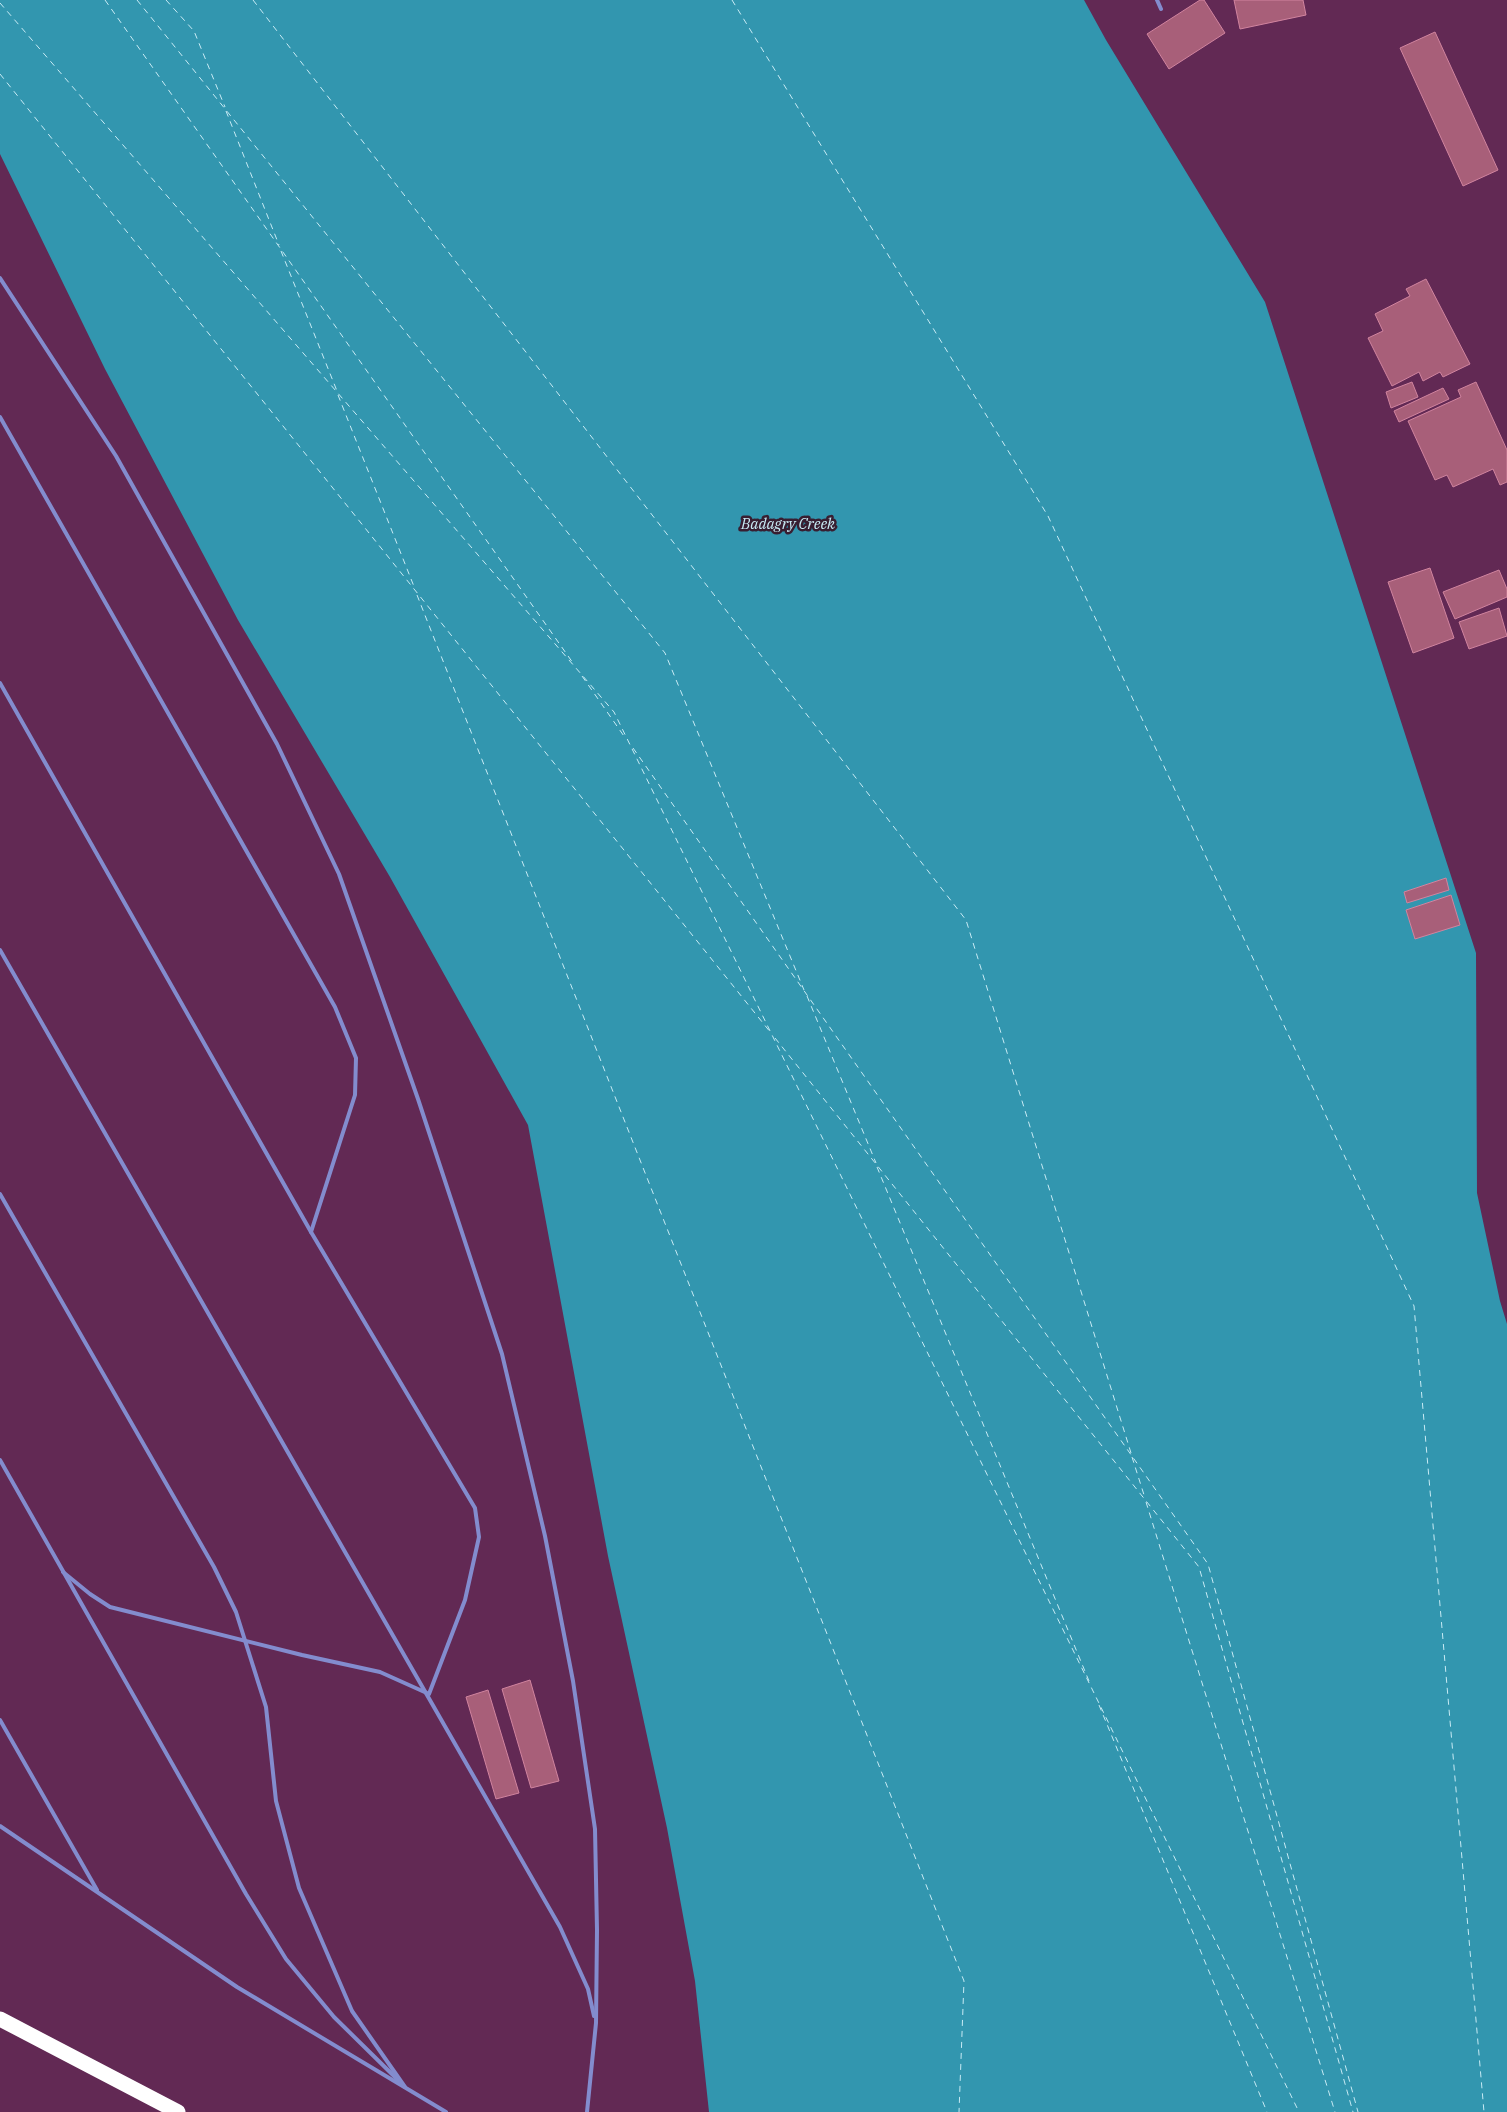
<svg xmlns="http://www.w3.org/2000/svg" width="1507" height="2112" viewBox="0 0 1507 2112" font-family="'IBM Plex Serif',serif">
	<rect width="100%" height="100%" fill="#622954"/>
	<polygon fill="#3296af" points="0,0 1084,0 1106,40 1265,302 1476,953 1477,1193 1500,1301 1507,1324 1507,2112 709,2112 695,1981 667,1828 608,1556 528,1125 390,877 238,620 105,369 0,154"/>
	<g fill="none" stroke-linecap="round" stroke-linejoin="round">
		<g stroke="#c8ebf5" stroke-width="1" stroke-dasharray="6 5" stroke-linecap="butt">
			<polyline points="105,0 573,663"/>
			<polyline points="137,0 665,653 804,990"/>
			<polyline points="166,0 194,31 225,107"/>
			<polyline points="253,0 966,920 1131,1453"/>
			<polyline points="732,0 1048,516 1414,1306 1484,2112"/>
			<polyline points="0,3 614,712 1299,2112"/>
			<polyline points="0,74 771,1033"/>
			<polyline points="226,111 279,245"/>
			<polyline points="281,251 337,391"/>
			<polyline points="338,395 415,589"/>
			<polyline points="417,595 964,1981 959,2112"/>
			<polyline points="582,676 626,739"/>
			<polyline points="633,748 1208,1564 1358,2112"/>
			<polyline points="807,996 876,1163"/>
			<polyline points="775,1038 1199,1567 1353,2112"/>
			<polyline points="877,1167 1089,1681"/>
			<polyline points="1132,1457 1145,1498"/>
			<polyline points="1146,1502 1335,2112"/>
			<polyline points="1099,1705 1267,2112"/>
		</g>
	</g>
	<g fill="#a85f79" stroke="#d1849f">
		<polygon points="1200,0 1204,0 1225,33 1169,69 1147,34"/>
		<polygon points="1234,0 1303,0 1306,15 1240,29"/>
		<polygon points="1435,32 1498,170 1463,186 1400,48"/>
		<polygon points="1426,279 1470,364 1443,377 1440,372 1423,381 1419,372 1392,386 1368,338 1383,331 1375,314 1410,296 1406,289"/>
		<polygon points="1412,382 1418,397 1391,408 1386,392"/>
		<polygon points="1476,382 1507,450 1507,482 1500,485 1493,469 1453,487 1447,475 1435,480 1408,421 1461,397 1458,390"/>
		<polygon points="1443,388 1449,399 1399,422 1394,411"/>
		<polygon points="1430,568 1454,638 1413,653 1388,582"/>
		<polygon points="1499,570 1507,589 1507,597 1455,619 1443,592"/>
		<polygon points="1499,608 1507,636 1469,649 1459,622"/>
		<polygon points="1446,878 1449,890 1407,903 1404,892"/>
		<polygon points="1451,895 1460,925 1415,939 1406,910"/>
		<polygon points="530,1680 559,1781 531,1788 502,1689"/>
		<polygon points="488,1690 519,1793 496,1799 466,1697"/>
	</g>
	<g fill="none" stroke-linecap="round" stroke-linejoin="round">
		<g stroke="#838cce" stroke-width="4">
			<polyline points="1157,0 1161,9"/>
			<polyline points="0,278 116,456 277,744 339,874 418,1099 502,1354 545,1536 573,1681 595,1829 597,1930 596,2023 587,2112"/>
			<polyline points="0,417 335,1007 356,1058 355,1095 311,1232"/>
			<polyline points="0,683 311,1232 475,1508 479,1537 465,1600 429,1694 380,1672 302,1655 110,1607 90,1594 63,1572"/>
			<polyline points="0,950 560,1927 588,1989 594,2016"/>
			<polyline points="0,1194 214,1567 236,1612 266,1707 276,1801 299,1888 352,2011 405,2087"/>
			<polyline points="0,1460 246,1894 286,1959 334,2017 398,2080"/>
			<polyline points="0,1720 97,1890"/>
			<polyline points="0,1826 237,1987 446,2112"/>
		</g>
		<polyline stroke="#fff" stroke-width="15" points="0,2019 178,2112"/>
	</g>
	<g text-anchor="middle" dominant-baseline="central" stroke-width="5" stroke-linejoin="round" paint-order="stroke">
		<g font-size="15" font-style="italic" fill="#c8ebf5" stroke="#381e31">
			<text x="788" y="523">Badagry Creek</text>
		</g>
	</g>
</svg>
